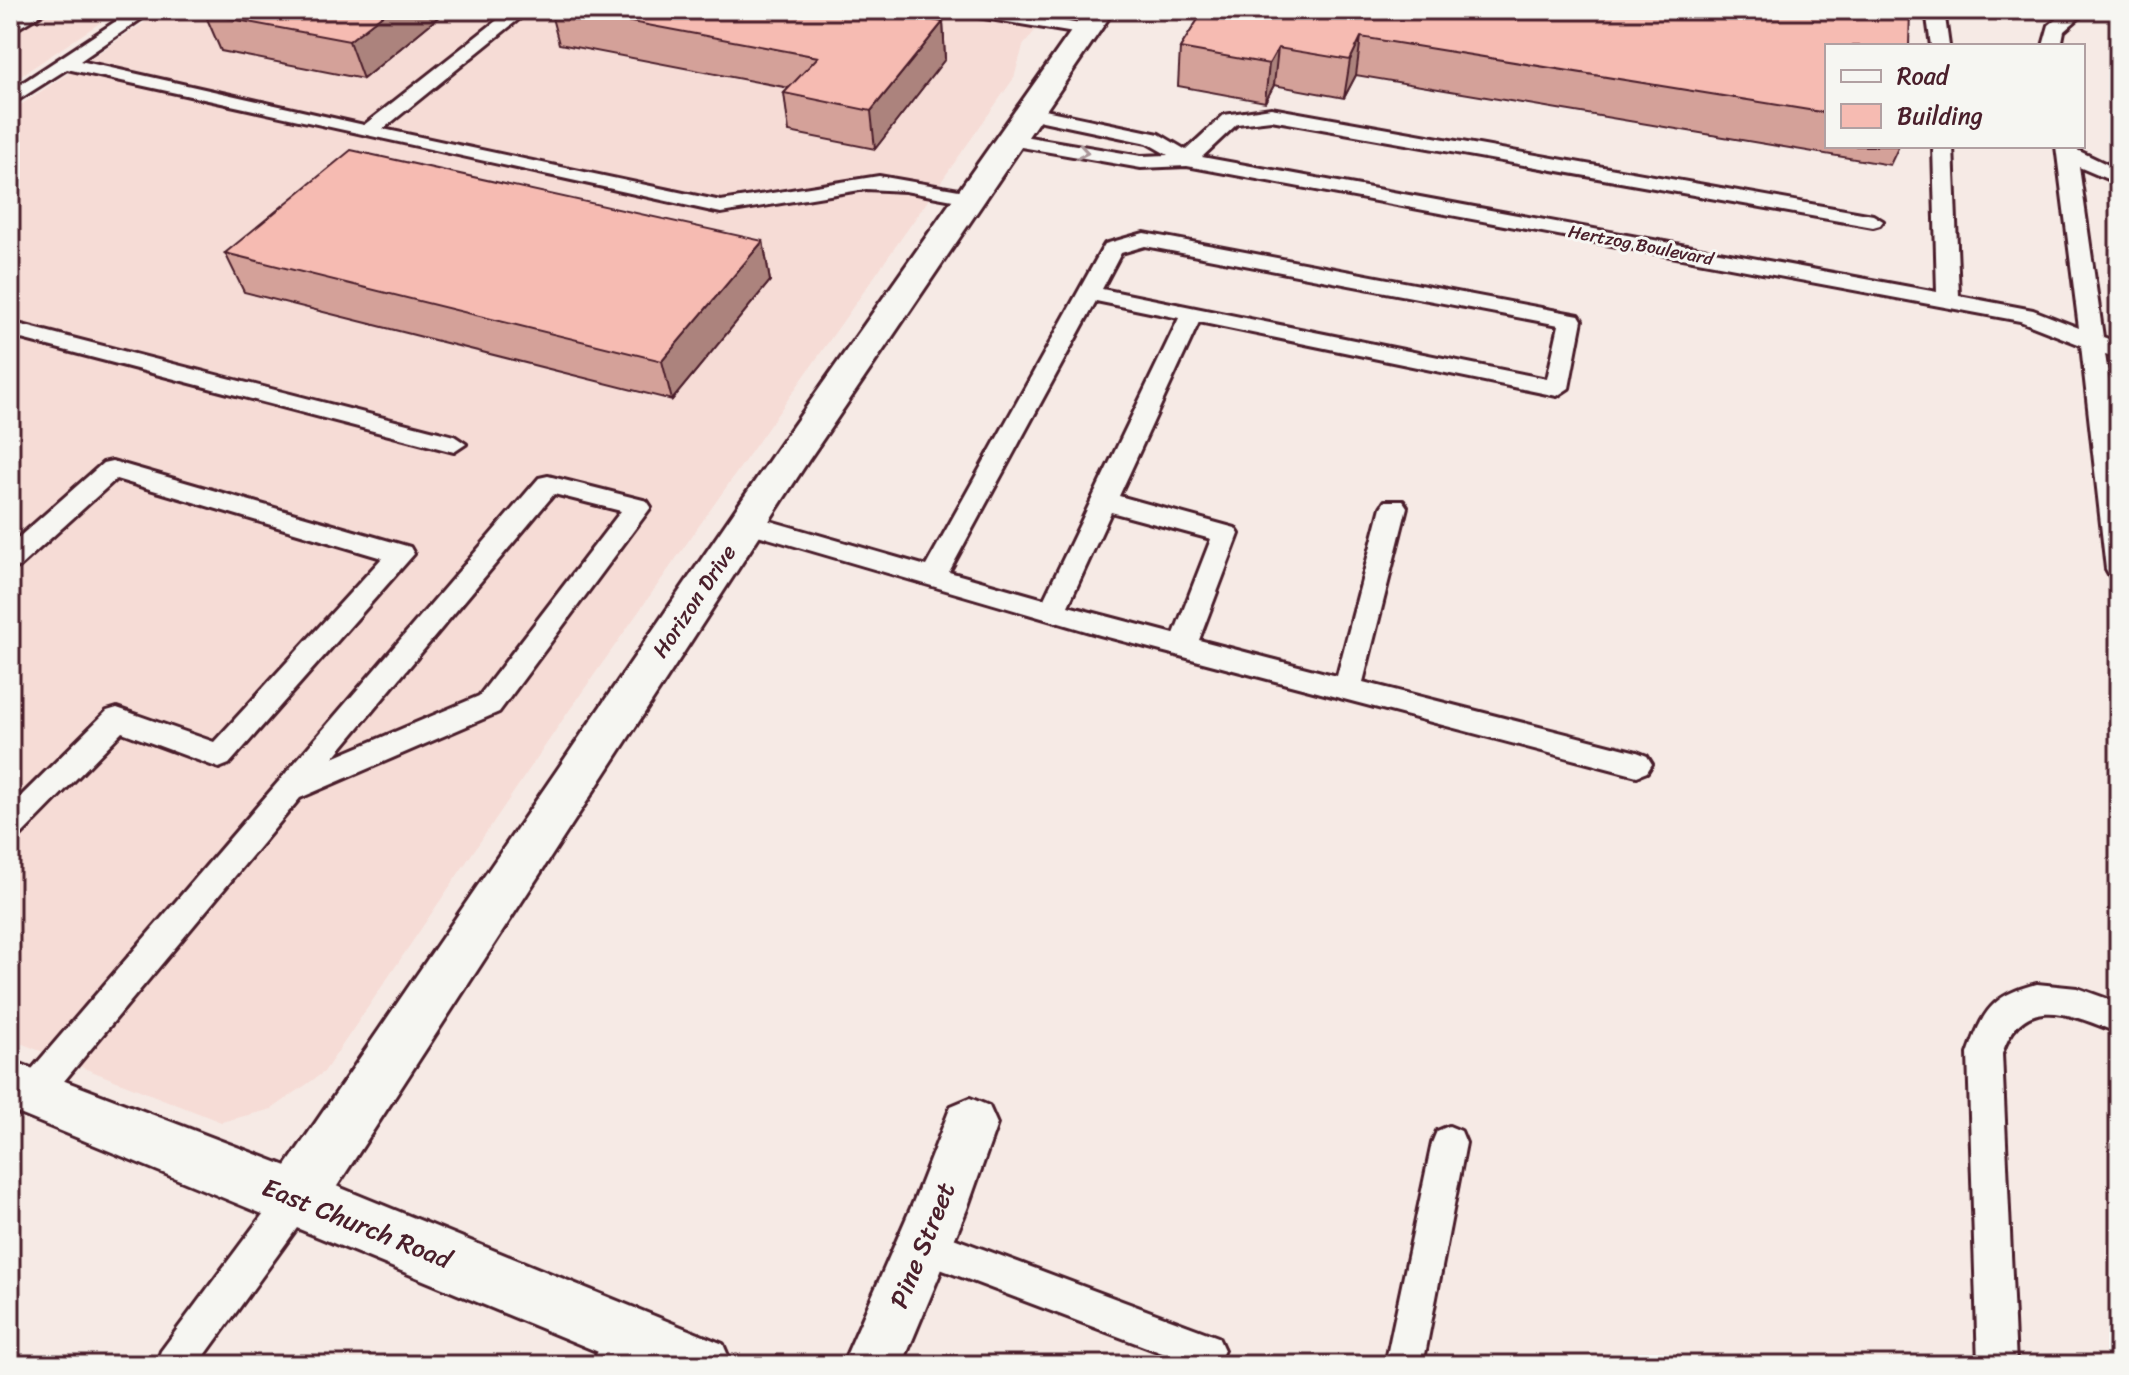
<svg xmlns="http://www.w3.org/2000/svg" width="2129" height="1375" viewBox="0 0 2129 1375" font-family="Sriracha,sans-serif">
	<rect width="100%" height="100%" fill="#f6eae5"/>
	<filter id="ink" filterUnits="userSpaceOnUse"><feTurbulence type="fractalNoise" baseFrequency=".0125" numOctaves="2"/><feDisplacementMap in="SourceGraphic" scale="16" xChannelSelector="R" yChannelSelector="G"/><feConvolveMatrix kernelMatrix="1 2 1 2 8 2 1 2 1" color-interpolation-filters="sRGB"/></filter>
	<g filter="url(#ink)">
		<g fill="#f6dcd6">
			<polygon points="10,10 119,10 10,83"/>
			<polygon points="163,10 1051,10 1023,46 1014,78 566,715 324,1072 272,1109 221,1122 10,1039 10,112"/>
		</g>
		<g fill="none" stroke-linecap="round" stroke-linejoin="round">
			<g stroke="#4a1f2b" stroke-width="6">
				<g id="lane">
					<polygon points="27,10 48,10 10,33 10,20"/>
					<polygon points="133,10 154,10 80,61 364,125 510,10 530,10 383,129 721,201 879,176 976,193 979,197 969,203 905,191 866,189 721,213 67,69 10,105 10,91"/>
					<polygon points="957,10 998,10 1086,25 1095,30 1086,35 966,15"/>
					<polygon points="1926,10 1944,10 1949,46 1931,46"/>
					<polygon points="2068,10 2088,10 2064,31 2061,46 2043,46 2049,25"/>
					<polygon points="1026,106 1159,134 1186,150 1224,115 1271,108 1873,215 1883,221 1880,225 1873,227 1271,120 1237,124 1202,157 1937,292 1933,146 1953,146 1959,296 2033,310 2079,328 2056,146 2076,146 2077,150 2119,170 2119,184 2079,167 2103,337 2119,343 2119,358 2105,354 2119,450 2119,578 2110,576 2106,569 2081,345 2020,321 1187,166 1141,168 999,143 996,139 1006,133 1141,156 1168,155 1147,143 1019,116 1016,112"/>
					<path d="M1144 233 1579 315 1582 320 1569 388 1557 396 1199 322 1119 496 1235 528 1239 534 1199 640 1337 676 1381 507 1385 501H1403L1407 507 1363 682 1637 752 1647 756 1652 764 1647 772 1637 776 1100 635 737 529 733 523 737 517 746 514 926 566 1102 249 1105 244ZM1145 246 1559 325 1547 379 1102 289 1121 253ZM1096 301 1179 318 1044 599 949 572ZM1111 512 1211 539 1174 634 1068 606Z"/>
					<polygon points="10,322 454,436 466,444 454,452 10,336"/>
					<polygon points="112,461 410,547 414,554 229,764 219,768 122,732 21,835 10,838 10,807 107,711 117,708 214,742 382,558 116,479 19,567 10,569 10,545 103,463"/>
					<path d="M548 476 647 501 651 507 499 712 300 798 44 1105 32 1110 20 1105 15 1094 20 1083 539 478ZM554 494 621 511 479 696 333 758Z"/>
					<path d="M2037 984 2077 988 2119 1003V1033C2072 1015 2023 990 2002 1054L2016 1365H1978L1968 1054C1983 1011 1992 995 2037 984Z"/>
					<polygon points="1449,1126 1461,1131 1466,1143 1423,1365 1385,1365 1432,1143 1437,1131"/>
					<polygon points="297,1180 310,1186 315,1198 310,1210 198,1365 156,1365 161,1351 284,1186"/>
					<polygon points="924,1227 1218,1337 1224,1350 1218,1363 1194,1365 911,1258 906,1245 911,1232"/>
					<polygon points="626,1315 639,1321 645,1334 630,1365 591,1365 613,1321"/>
				</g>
			</g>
			<g stroke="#4a1f2b" stroke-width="6">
				<g id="street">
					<polygon points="1086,10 1114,10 808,461 317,1217 297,1226 277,1217 269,1198 277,1179 781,443"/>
					<polygon points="970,1098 989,1106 997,1124 967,1209 902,1365 842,1365 913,1203 951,1106"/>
				</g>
			</g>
			<g stroke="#4a1f2b" stroke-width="6">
				<polygon id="secondary" points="10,1060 297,1170 723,1344 732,1365 630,1365 10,1110"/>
			</g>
			<use href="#lane" fill="#f6f6f2" fill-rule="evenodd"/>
			<use href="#street" fill="#f6f6f2" fill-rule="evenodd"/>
			<use href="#secondary" fill="#f6f6f2" fill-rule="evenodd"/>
		</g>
		<g fill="#d4a199" stroke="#4a1f2b" stroke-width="2">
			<polygon points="210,10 447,10 363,79 221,51 205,14"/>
			<polygon points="550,10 876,10 943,22 945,59 875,149 789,132 784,93 789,88 559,44"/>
			<polygon points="1204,10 1827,46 1827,146 1899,146 1890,165 1356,75 1344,98 1274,85 1265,102 1178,86 1180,48"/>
			<polygon points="763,241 770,281 672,400 244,292 225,253"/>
		</g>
		<g fill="#ac837d" stroke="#4a1f2b" stroke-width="2">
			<polygon points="389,10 447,10 363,79 349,41"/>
			<polygon points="943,22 945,59 875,149 871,111"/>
			<polygon points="1361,37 1356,75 1344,98 1350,60"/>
			<polygon points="1278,48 1274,85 1265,102 1269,64"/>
			<polygon points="763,241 770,281 672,400 662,361"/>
		</g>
		<g fill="#f6bbb2" stroke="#4a1f2b" stroke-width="2">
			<polygon points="210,10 389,10 349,41 205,14"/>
			<polygon points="567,10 876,10 943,22 871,111 784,93 818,57"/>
			<polygon points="1204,10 1910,10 1909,46 1827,46 1827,113 1361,37 1350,60 1278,48 1269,64 1180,48"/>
			<polygon points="351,150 763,241 662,361 225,253"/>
		</g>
		<defs><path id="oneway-chevron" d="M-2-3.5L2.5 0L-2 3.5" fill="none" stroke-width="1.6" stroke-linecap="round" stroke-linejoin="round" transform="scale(2)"/></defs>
		<use stroke="#a99598" href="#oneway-chevron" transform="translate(1083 152) rotate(10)"/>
	</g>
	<g text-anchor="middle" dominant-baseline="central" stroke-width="6" stroke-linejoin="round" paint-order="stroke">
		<g font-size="18" fill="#4a1f2b" stroke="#f6f6f2">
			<text transform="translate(1641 245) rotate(11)">Hertzog Boulevard</text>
		</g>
		<g font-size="22" fill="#4a1f2b" stroke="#f6f6f2">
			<text transform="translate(694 601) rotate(-56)">Horizon Drive</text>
		</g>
		<g font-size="26" fill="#4a1f2b" stroke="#f6f6f2">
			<text transform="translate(357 1223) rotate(22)">East Church Road</text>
			<text transform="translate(922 1245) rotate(-68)">Pine Street</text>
		</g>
	</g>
	<rect width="2129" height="1375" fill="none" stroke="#f6f6f2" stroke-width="40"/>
	<rect x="20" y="20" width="2089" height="1335" fill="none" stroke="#4a1f2b" stroke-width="3" filter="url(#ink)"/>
	<rect x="1825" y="44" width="260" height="104" fill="#f6f6f2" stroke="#b1a0a2" stroke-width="2"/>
	<rect x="1841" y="70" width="40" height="12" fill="#f6f6f2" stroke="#b1a0a2" stroke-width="2"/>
	<text x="1897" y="84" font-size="24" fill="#4a1f2b">Road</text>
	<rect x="1841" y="104" width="40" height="24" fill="#f6bbb2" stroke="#b1a0a2" stroke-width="2"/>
	<text x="1897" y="124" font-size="24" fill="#4a1f2b">Building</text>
</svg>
